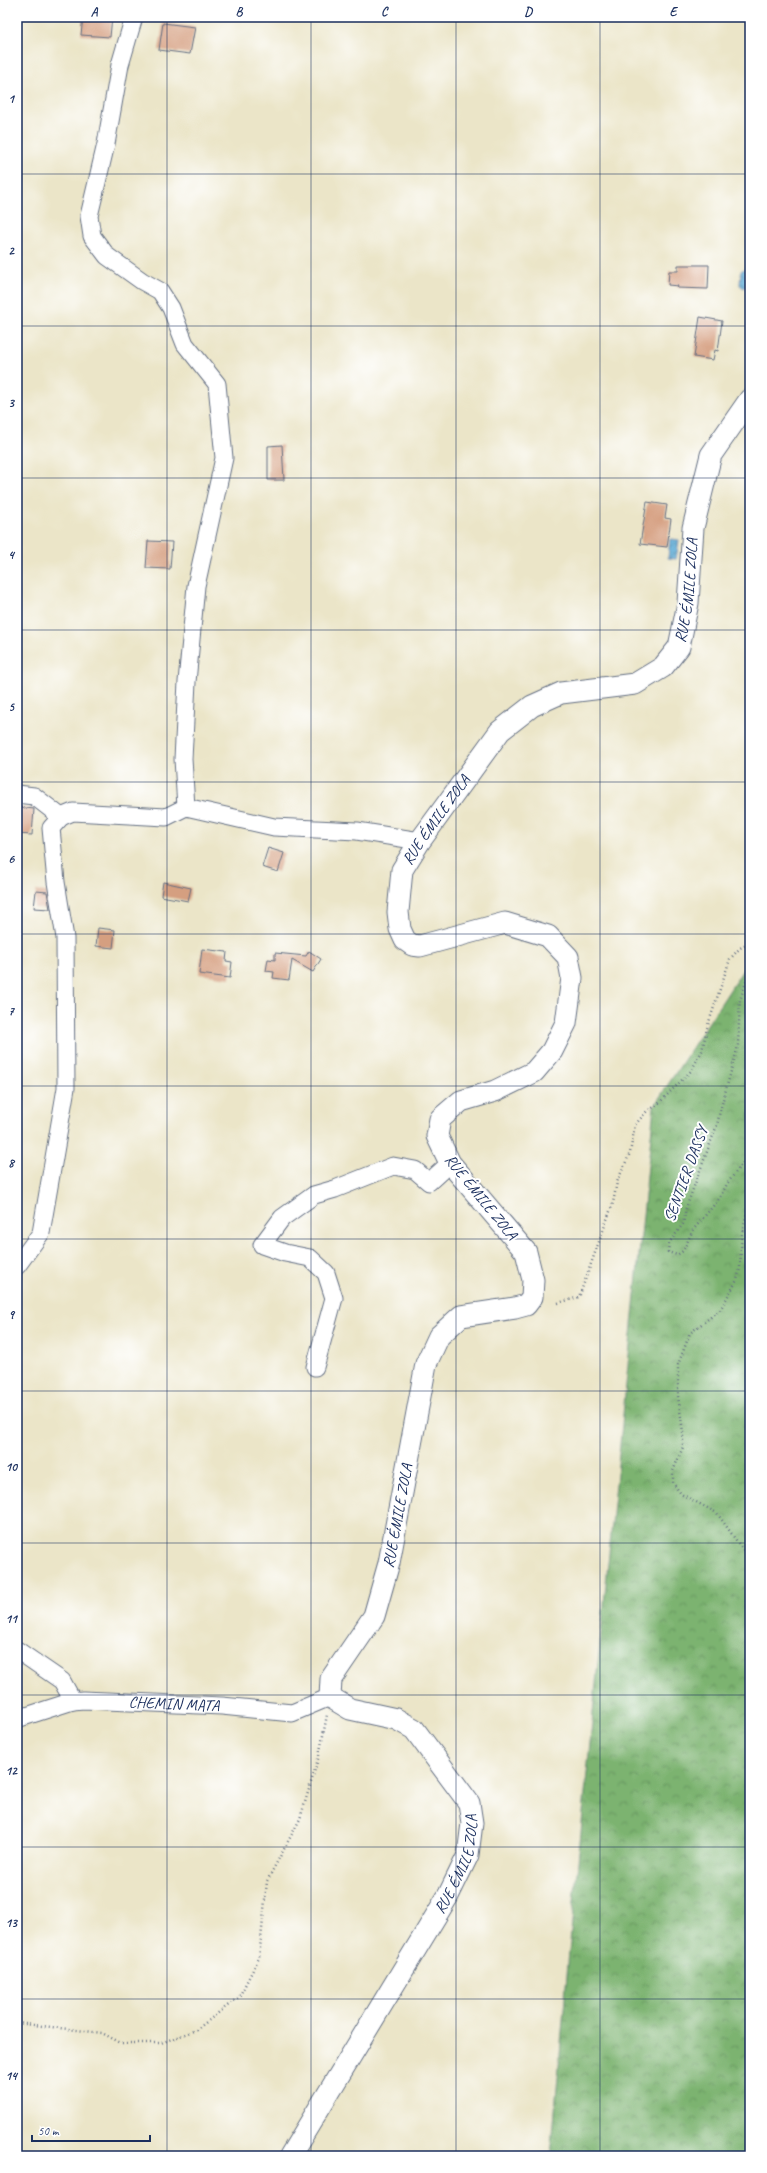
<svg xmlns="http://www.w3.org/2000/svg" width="767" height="2173" viewBox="0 0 767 2173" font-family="Caveat,sans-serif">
	<defs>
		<pattern id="forest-crowns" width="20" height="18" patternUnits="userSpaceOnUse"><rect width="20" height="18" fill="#7cb370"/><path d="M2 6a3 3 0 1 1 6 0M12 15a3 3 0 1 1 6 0" fill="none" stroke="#65925f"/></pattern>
		<pattern id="water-waves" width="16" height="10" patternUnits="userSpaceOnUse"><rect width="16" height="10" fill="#5cabd6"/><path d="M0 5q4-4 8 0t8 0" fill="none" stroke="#4b8cb1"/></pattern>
	</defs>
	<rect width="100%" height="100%" fill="#fff"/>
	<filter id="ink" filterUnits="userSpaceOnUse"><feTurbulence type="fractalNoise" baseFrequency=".025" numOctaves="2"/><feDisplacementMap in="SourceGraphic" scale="8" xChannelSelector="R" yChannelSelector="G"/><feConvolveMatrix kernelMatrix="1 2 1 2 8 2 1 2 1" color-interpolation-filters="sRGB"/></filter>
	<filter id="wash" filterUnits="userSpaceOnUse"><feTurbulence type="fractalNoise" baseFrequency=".012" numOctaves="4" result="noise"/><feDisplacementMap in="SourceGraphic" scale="16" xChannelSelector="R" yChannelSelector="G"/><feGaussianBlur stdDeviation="0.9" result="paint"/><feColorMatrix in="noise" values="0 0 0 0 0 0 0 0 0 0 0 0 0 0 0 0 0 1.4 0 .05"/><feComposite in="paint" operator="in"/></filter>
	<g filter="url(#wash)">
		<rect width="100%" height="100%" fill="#ebe5c8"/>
		<polygon fill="url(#forest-crowns)" stroke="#4c7167" points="750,959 750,2156 551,2156 569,1952 654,1106"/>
		<g fill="url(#water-waves)" stroke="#3c6d9a">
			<polygon points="746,268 750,270 750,282 744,288 740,285 741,271"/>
			<polygon points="670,539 679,540 676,559 668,558"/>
		</g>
		<g id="blocks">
			<g fill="#d59f80">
				<polygon points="83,17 112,17 110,37 81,35"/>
				<polygon points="163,23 195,27 190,54 159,50"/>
				<polygon points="678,265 709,265 708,289 677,288 678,286 668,285 669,271 678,271"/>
				<polygon points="700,317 722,321 718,351 715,350 713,360 694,357"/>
				<polygon points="282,445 284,480 268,480 268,446"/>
				<polygon points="647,502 667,505 665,518 671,519 667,547 640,544"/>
				<polygon points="148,541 172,542 170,569 146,568"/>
				<polygon points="17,807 34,809 32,835 17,834"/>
				<polygon points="268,848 284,853 278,872 262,867"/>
				<polygon points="163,882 191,888 188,901 161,896"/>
				<polygon points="36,891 47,892 50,909 34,908"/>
				<polygon points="98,928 115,930 113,948 96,946"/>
				<polygon points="202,949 227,952 226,961 232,962 230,978 199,974"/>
				<polygon points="309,951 321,959 313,972 292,960 289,980 273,978 274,972 266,971 268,959 275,960 275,953 306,956"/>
			</g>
		</g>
	</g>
	<g filter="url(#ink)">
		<use href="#blocks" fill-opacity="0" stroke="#646f83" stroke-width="1"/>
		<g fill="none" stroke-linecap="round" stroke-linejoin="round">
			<g stroke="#646f83" stroke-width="19">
				<g id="minor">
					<polyline points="134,17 120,65 106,144 89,216 92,236 107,256 142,281 160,291 171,308 185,344 217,384 224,458 196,586 187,682 183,759 186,807"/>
					<polyline points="17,794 34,796 61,817"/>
					<polyline points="17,1266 41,1233 66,1088 65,938 56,882 51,828 61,817 73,812 166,817 186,807 274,827 357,831 420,841"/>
					<polyline points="315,1367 334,1298 326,1273 310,1258 285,1253 262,1245 282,1218 314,1195 335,1189 393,1166 415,1170 429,1182 450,1163"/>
					<polyline points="17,1650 62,1681 73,1701"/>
					<path id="s1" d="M17 1719 73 1701 83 1700 222 1706 292 1713 330 1697"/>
				</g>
			</g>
			<g stroke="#646f83" stroke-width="23">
				<g id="major">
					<path id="s2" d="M290 2156 448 1896 468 1855 472 1823 469 1803 414 1729 396 1719 350 1709 330 1697 331 1679 374 1616 389 1563 426 1364 439 1336 461 1316 515 1308 526 1305 532 1297 533 1280 526 1252 450 1163 437 1136 440 1119 461 1101 495 1091 534 1072 552 1051 566 1023 572 978 568 957 548 936 505 923 420 946 412 945 405 940 400 929 398 912 402 870 420 841 500 731 532 706 561 693 635 684 663 667 679 647 688 603 693 528 711 455 750 399"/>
				</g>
			</g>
			<g stroke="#646f83" stroke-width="2.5" stroke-dasharray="1 3" stroke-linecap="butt">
				<polyline points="750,970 740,1000 738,1046 720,1111 717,1125 686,1208 683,1224 669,1243 668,1252 677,1255 683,1251 693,1230 719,1199 727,1184 750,1153"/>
				<polyline points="750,1199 742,1233 740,1268 737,1280 720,1310 690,1333 678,1365 678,1396 683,1432 683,1447 673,1471 673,1483 681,1494 717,1513 750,1560"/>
				<polyline points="558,1303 579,1297 613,1203 617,1182 630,1153 635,1125 647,1111 656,1106 691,1071 702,1051 707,1028 730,959 740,948 750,943"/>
				<polyline points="17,2023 102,2033 121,2043 161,2043 196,2030 239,1997 259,1958 267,1881 300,1819 319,1756 327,1715"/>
			</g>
			<use href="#minor" stroke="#fff" stroke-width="17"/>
			<use href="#major" stroke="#fff" stroke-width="21"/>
		</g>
	</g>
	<path fill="none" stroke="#1b2f5e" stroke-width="1" stroke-opacity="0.55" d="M167 17V2156M311 17V2156M456 17V2156M600 17V2156M17 174H750M17 326H750M17 478H750M17 630H750M17 782H750M17 934H750M17 1086H750M17 1239H750M17 1391H750M17 1543H750M17 1695H750M17 1847H750M17 1999H750"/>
	<g text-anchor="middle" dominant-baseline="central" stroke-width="4" stroke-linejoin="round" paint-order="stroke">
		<g font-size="16" fill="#1b2f5e" stroke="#fff">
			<text stroke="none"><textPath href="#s2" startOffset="2199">RUE ÉMILE ZOLA</textPath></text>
			<text stroke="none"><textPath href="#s2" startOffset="1827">RUE ÉMILE ZOLA</textPath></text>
			<text transform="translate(686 1174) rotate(-70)">SENTIER DASSY</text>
			<text transform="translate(481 1197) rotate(51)">RUE ÉMILE ZOLA</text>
			<text stroke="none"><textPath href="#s2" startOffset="783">RUE ÉMILE ZOLA</textPath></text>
			<text stroke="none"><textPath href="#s1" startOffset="160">CHEMIN MATA</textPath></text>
			<text stroke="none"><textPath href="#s2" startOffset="338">RUE ÉMILE ZOLA</textPath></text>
		</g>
	</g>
	<rect width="767" height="2173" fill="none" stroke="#fff" stroke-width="44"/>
	<path d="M32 2135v6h118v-6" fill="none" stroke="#1b2f5e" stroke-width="2"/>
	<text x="38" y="2135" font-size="12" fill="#1b2f5e" stroke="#ffffff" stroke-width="3" paint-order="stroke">50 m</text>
	<rect x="22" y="22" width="723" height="2129" fill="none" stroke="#1b2f5e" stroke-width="1.5"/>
	<g font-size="13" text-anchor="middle" font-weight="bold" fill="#1b2f5e">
		<text x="94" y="16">A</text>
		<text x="239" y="16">B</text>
		<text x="384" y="16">C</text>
		<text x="528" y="16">D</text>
		<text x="673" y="16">E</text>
		<text x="11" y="103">1</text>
		<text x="11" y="255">2</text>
		<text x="11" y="407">3</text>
		<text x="11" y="559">4</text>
		<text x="11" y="711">5</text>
		<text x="11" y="863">6</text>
		<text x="11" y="1015">7</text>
		<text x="11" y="1167">8</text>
		<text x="11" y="1319">9</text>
		<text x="11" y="1471">10</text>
		<text x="11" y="1623">11</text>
		<text x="11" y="1775">12</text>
		<text x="11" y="1927">13</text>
		<text x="11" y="2080">14</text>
	</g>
</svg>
